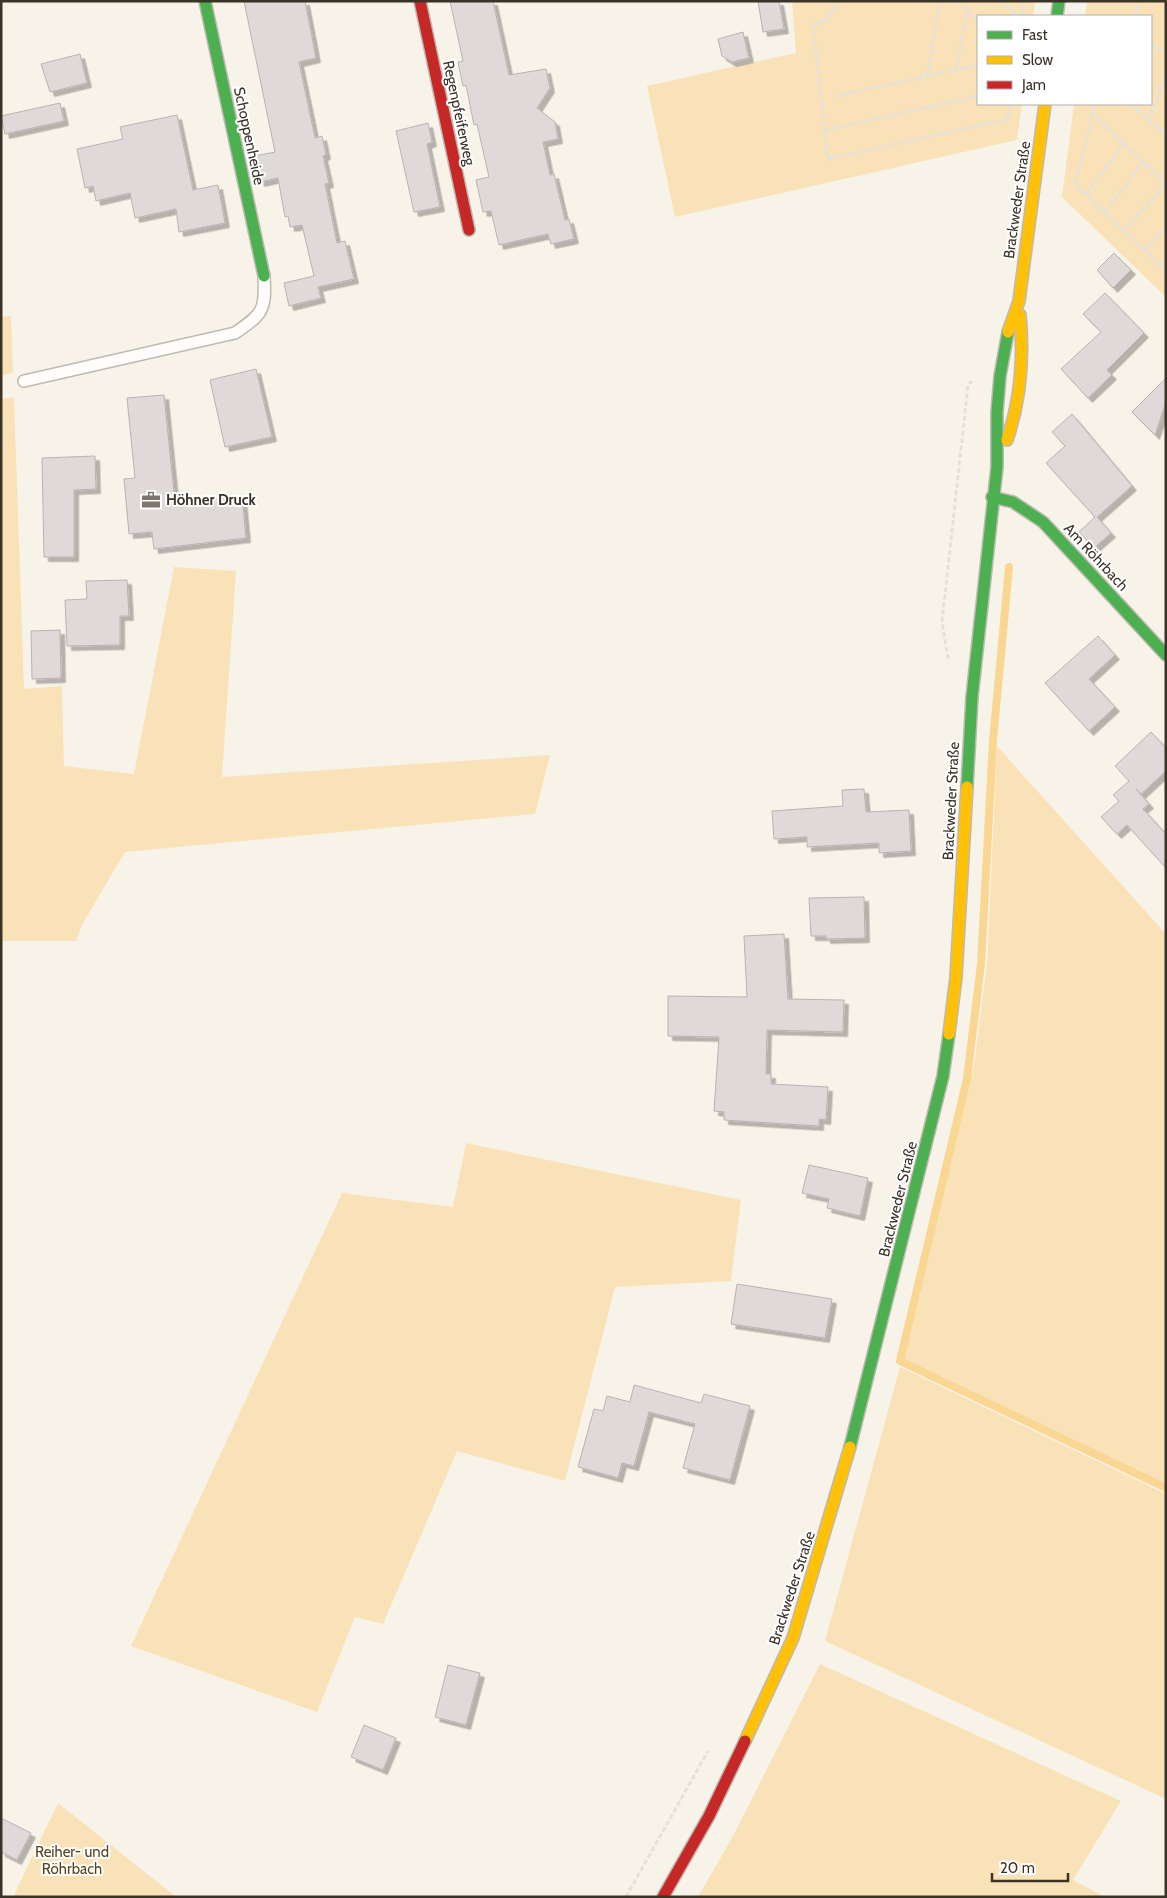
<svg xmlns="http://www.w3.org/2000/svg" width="1167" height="1898" viewBox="0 0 1167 1898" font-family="Cabin,sans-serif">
	<defs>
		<filter id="shadow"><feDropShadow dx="4.5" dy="4.5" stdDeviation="0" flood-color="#0004"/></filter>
	</defs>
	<rect width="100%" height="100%" fill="#f8f3e9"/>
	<g fill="#fae2b8">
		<polygon points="792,1 1035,1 1033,16 978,16 978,104 1022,104 1017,140 675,217 647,86 796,53"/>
		<polygon points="1087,1 1166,1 1166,297 1062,197 1074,104 1151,104 1151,16 1085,16"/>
		<polygon points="11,316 13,373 1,375 1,317"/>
		<polygon points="14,397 24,689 62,686 64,766 134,774 174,567 236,571 222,777 550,755 535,814 125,852 83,923 76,941 1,941 1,399"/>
		<polygon points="997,746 1166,934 1166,1485 904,1359 974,1065 987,964"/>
		<polygon points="466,1143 741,1200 731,1281 615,1287 565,1481 457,1451 383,1624 355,1617 317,1712 131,1646 342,1193 453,1207"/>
		<polygon points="900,1367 1166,1494 1166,1799 825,1641"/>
		<polygon points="820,1664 1121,1801 1073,1880 1105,1897 698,1897 733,1836"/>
		<polygon points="58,1803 176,1897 13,1897"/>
	</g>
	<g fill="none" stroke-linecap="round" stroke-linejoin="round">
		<polyline stroke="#f9d692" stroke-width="8" points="1009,567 993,741 981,964 967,1079 900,1361 1166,1488"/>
	</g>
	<g fill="#dfd9d9" stroke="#b8b2b3" filter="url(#shadow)">
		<polygon points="244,1 305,1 316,58 299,62 315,138 322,136 326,155 323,156 329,183 325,184 337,243 345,241 354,279 318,287 321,298 289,306 284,283 314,276 302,225 290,227 288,216 285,217 278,178 260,182 255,156 275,152"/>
		<polygon points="450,1 493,1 509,75 546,69 550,88 537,108 555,122 558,139 543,142 550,175 554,174 565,220 569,219 574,239 551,244 548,234 499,245 491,211 483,212 476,180 489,177 477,124 474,125 466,85 463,86 458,62 463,61"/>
		<polygon points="758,1 779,1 784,29 763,32"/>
		<polygon points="743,32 749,58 732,62 722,56 718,39"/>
		<polygon points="80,54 87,83 50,92 41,64"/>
		<polygon points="60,103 64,121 5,134 1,116"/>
		<polygon points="177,115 193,190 218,185 225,223 179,232 176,209 135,218 130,193 96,201 93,186 85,188 77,149 123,139 120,127"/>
		<polygon points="428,123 432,142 427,144 440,207 414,212 396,131"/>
		<polygon points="1114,253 1131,270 1113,288 1097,270"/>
		<polygon points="1105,293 1144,333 1107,370 1112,375 1088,398 1061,369 1101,332 1083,314"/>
		<polygon points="256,369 272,437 225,447 210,380"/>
		<polygon points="1166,378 1166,402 1155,435 1132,412"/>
		<polygon points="164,395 175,503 242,496 246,538 154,549 152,532 129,534 124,479 135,478 127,398"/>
		<polygon points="1072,414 1132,486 1097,517 1111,533 1094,548 1079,532 1095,517 1046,463 1065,446 1052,432"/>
		<polygon points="95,456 96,489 74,490 74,557 44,557 42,458"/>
		<polygon points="127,580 129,616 120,616 120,645 67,646 65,600 87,599 86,581"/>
		<polygon points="60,630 61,678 32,679 31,631"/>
		<polygon points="1098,636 1115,655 1089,679 1115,707 1089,731 1045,683"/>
		<polygon points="1151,732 1166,748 1166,771 1141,794 1136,789 1149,804 1143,809 1166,834 1166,868 1127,825 1117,834 1101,817 1119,801 1113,795 1129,781 1115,766"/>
		<polygon points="864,789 866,812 909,810 911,851 879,853 879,843 807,847 807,837 774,839 772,811 843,806 842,790"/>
		<polygon points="864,897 865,938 826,939 826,936 811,936 809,898"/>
		<polygon points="784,934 788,999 844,1000 843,1032 767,1030 766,1074 771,1074 771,1084 828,1087 826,1120 819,1119 819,1126 724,1120 724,1112 714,1111 719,1037 668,1036 668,996 747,997 744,936"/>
		<polygon points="809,1165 868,1178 860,1216 827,1208 829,1199 802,1193"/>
		<polygon points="737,1284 832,1299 825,1338 731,1324"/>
		<polygon points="634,1385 701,1403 704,1394 750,1406 730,1480 683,1468 695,1424 649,1412 634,1466 622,1463 618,1478 578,1467 594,1409 603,1411 607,1396 630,1402"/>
		<polygon points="448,1665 480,1673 466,1725 435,1717"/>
		<polygon points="364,1725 396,1738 383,1770 351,1757"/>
		<polygon points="1,1818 31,1833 17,1860 1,1852"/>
	</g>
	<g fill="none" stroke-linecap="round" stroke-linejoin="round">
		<g stroke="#bfbab1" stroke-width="14">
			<path id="lane" d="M24 381 235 333C263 314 266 310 264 276"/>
		</g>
		<g stroke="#bfbab1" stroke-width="14">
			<g id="fast">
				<polyline points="205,1 264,276"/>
				<polyline points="1057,16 1059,1"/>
				<polyline points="992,497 1013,502 1043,522 1166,655"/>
				<polyline points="967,787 972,697 997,467 997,412 1000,376 1008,332"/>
				<polyline points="850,1447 943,1076 949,1034"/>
			</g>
		</g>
		<g stroke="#bfbab1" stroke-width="14">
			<g id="slow">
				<polyline points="1008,332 1019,301 1045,104"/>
				<path d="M1007 440C1021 399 1024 358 1020 315"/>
				<polyline points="949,1034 956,977 967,787"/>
				<polyline points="745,1741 793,1638 850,1447"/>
			</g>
		</g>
		<g stroke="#bfbab1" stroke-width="14">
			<g id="jam">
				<polyline points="420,1 469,230"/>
				<polyline points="663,1897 709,1816 745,1741"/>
			</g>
		</g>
		<g stroke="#e3e1de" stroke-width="3" stroke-dasharray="5 2.5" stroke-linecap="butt">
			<polyline points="840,1 823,22 813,24 828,159 1008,119 1010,104"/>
			<polyline points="957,1 978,20"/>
			<polyline points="1001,1 1018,16"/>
			<polyline points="1022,16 1024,1"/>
			<polyline points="1135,16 1140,1"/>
			<polyline points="1151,44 1166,54"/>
			<polyline points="957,70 967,10"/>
			<polyline points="927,77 940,1"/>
			<polyline points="837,96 978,65"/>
			<polyline points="1094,104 1093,114 1166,184 1124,230"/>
			<polyline points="1131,104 1166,136"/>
			<polyline points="1093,114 1075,184 1166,271"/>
			<polyline points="1149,121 1166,74"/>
			<polyline points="825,130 978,96"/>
			<polyline points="1086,194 1124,143"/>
			<polyline points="1105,212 1143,162"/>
			<polyline points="1145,251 1166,227"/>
			<polyline points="948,659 942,622 968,385 972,381"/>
			<polyline points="626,1897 708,1751"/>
		</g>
		<use href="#lane" stroke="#fefdfc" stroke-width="11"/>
		<use href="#fast" stroke="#4caf50" stroke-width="11"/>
		<use href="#slow" stroke="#ffc107" stroke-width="11"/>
		<use href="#jam" stroke="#c62828" stroke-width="11"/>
	</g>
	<defs>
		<g id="office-bare" transform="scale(1.5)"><path d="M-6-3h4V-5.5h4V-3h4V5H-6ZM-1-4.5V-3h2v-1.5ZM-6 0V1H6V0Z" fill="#7c766c" stroke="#fff" stroke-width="2.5" paint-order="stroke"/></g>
	</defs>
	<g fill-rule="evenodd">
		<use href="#office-bare" x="151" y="500"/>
	</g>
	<g text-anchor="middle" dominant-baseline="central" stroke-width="4" stroke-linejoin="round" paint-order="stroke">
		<g font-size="15" fill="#393328" stroke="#fff">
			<text transform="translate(459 113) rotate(78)">Regenpfeiferweg</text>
			<text transform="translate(249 136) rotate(78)">Schoppenheide</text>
			<text transform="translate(1017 200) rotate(-82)">Brackweder Straße</text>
			<text transform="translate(1096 557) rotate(47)">Am Röhrbach</text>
			<text transform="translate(951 801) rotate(-87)">Brackweder Straße</text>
			<text transform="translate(898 1199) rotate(-76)">Brackweder Straße</text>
			<text transform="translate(792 1588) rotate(-72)">Brackweder Straße</text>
		</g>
		<g font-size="15" font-weight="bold" fill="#393328" stroke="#fff" text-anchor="start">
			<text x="166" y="500">Höhner Druck</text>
		</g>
		<g font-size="15" fill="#58441e" stroke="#fff">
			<text x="72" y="1852">Reiher- und<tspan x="72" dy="17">Röhrbach</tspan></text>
		</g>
	</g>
	<rect width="1167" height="1898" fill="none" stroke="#393328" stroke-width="5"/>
	<rect x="977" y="15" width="175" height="90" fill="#ffffff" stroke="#b0ada9"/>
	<rect x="987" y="31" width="25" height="8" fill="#4caf50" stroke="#b0ada9"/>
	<text x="1022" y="40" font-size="15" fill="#393328">Fast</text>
	<rect x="987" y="56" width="25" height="8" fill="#ffc107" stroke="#b0ada9"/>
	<text x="1022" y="65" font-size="15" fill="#393328">Slow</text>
	<rect x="987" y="81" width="25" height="8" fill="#c62828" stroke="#b0ada9"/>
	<text x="1022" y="90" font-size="15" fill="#393328">Jam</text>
	<path d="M992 1873v8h76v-8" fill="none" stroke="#393328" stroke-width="2.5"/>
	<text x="1000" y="1873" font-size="15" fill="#393328" stroke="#ffffff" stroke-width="4" paint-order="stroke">20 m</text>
</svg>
